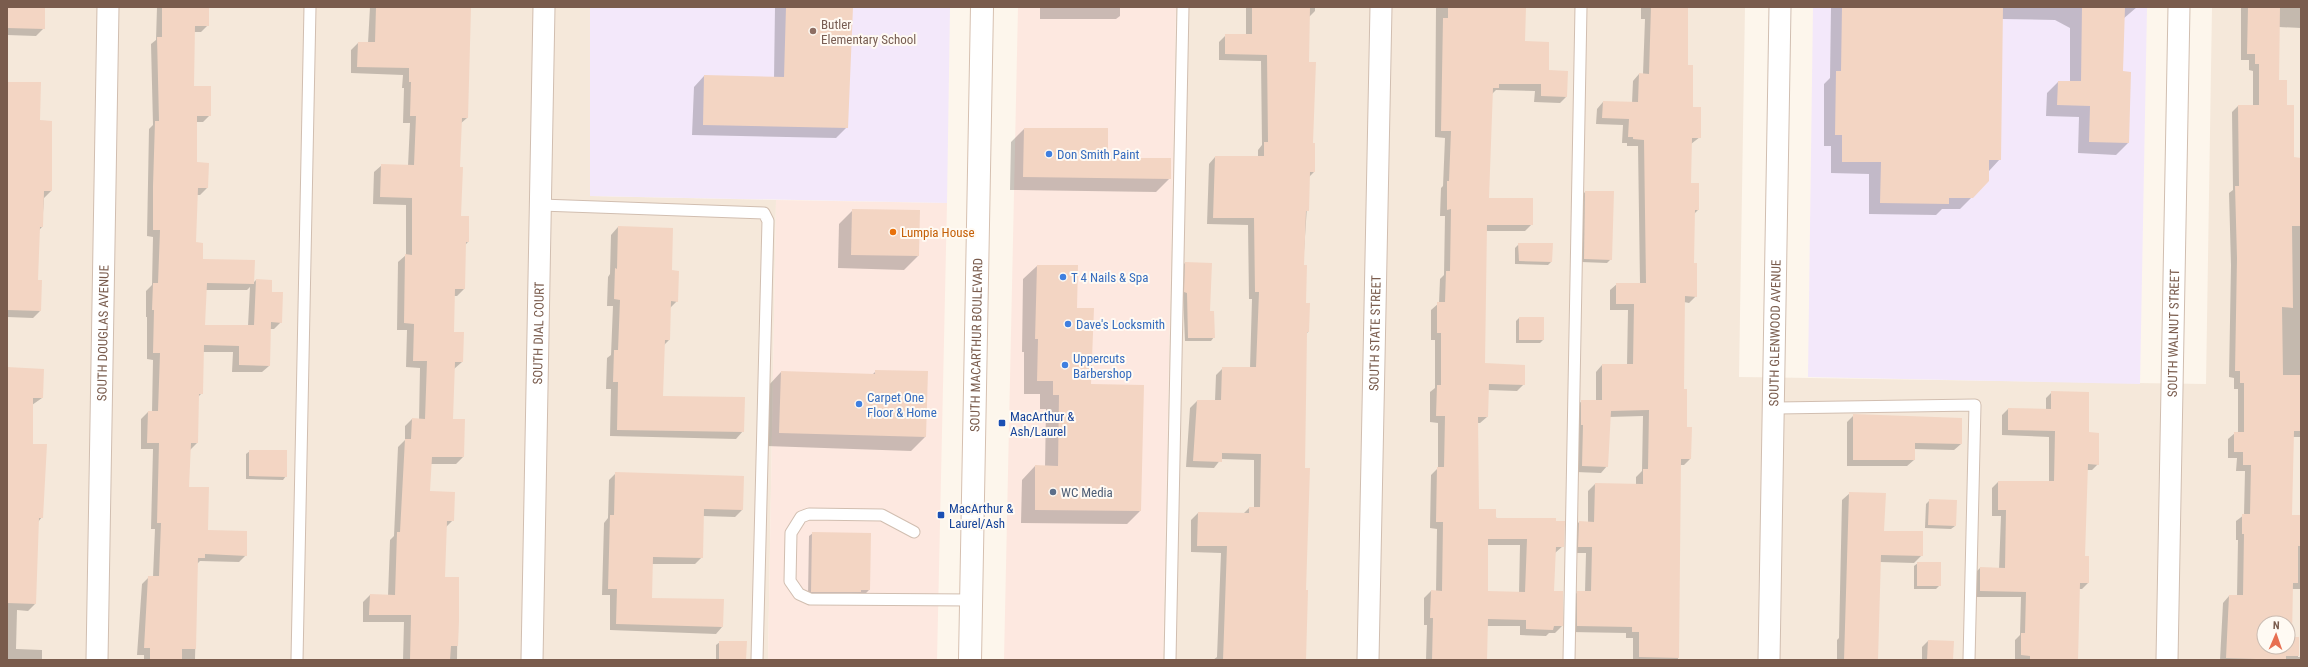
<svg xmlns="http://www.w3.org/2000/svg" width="2308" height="667" viewBox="0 0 2308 667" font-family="'Roboto Condensed',sans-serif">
	<rect width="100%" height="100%" fill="#fdf6ec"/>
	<g fill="#f5e8da" fill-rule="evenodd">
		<polygon points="7,7 590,7 590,196 776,200 768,660 7,660"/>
		<path d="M1176 7H1745L1739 377 2206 384 2212 7H2301V660H1163ZM2264 623H2288V647H2264Z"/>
	</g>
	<g fill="#fde8e0">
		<polygon points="1018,7 1176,7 1163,660 1004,660"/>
		<polygon points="776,200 947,203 937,660 768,660"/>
	</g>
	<g fill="#f3e8fa">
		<polygon points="590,7 950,7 947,203 590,196"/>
		<polygon points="1813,7 2147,7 2140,384 1808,377"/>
	</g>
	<g fill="#0003" fill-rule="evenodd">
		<polygon points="7,7 44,7 44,28 36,36 7,35"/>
		<path d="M157 7H208V25L201 32H194L193 87 210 115 203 122H196V163L207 188 200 195H197L195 243 202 259 253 283 256 280 271 293 281 322 274 329H270L269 366 262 372H232L233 352H203L202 393 198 397 197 443 190 450 188 488 207 531 246 555 239 562 200 561 197 564 195 660H144V655H137L142 584 149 577H153L155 529H151L153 449H141V419L148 412H152L153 360 147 359V317H146V291L152 285 153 237 147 236 149 129 153 125 151 44 156 40ZM250 287 248 326H204L205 290H247Z"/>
		<polygon points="469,7 467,118 460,124 459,168 460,217 468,217 468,242 465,245 464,289 457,296 454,296 453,332 462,362 454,369 452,420 464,420 463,457 456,464 430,464 429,492 453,520 446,527 444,578 458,578 457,660 403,660 404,622 363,622 363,602 370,595 388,596 390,540 394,536 398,447 405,440 405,426 412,419 419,420 420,368 406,367 407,330 397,330 398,262 406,255 406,205 373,204 374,172 382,165 408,166 410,123 403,123 404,88 402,88 403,75 351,73 351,50 358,43 368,43 370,7"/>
		<polygon points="775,7 851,7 847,127 836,138 692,135 694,87 704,76 774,78"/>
		<polygon points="1040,7 1120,7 1120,16 1116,19 1040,19"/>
		<polygon points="1246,7 1315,7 1315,11 1309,17 1308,63 1314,172 1309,177 1303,266 1308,332 1306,334 1304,469 1305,660 1213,660 1217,657 1221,553 1191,552 1191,520 1198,513 1243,514 1249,508 1254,508 1254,460 1221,459 1214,468 1186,467 1190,408 1197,401 1215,401 1216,375 1223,368 1250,368 1252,299 1249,299 1248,225 1207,224 1209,164 1215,157 1258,157 1258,150 1262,145 1261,61 1219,60 1219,42 1226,35 1246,35"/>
		<path d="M1436 7H1525L1524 42 1566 97 1560 103 1534 102 1535 91 1496 90 1492 94 1488 199 1532 224 1525 231H1486L1484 364 1524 384 1517 391 1488 390 1487 417 1480 423H1477L1478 510 1563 546 1555 553 1553 592 1562 626 1555 633H1549L1546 636 1520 635V626H1486L1485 660H1426L1427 625H1424V598L1431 591 1436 592 1437 529 1430 528 1431 475 1438 468V423L1430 422V392L1435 388V340H1431V310L1439 303 1440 279 1444 275 1445 216H1440L1441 188 1443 186 1445 138 1435 137ZM1487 545H1520L1519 593 1487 592Z"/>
		<polygon points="1641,7 1687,7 1686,66 1692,108 1700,137 1691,144 1690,184 1698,184 1698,210 1694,214 1693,264 1696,296 1689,303 1684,302 1683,390 1690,459 1684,465 1680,465 1678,660 1633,660 1633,638 1626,638 1626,633 1571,632 1571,598 1578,592 1585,592 1586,553 1572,553 1573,529 1579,522 1588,523 1588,491 1595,484 1636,485 1636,477 1642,471 1643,416 1609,417 1607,466 1601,473 1576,472 1575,407 1582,401 1596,401 1596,372 1602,365 1627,365 1628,310 1610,310 1610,290 1617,284 1640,284 1638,146 1627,146 1627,143 1622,143 1623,125 1596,124 1597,109 1603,102 1632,103 1633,81 1639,74 1643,74 1645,19 1641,19"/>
		<polygon points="1831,7 2137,7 2123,19 2122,72 2130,73 2128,143 2116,155 2078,153 2079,117 2046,116 2047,93 2058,82 2070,82 2070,28 2055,20 2002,19 2000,159 1989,171 1972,197 1960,209 1942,209 1936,215 1869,214 1869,174 1831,173 1831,146 1824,146 1824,84 1830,78"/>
		<path d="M2241 7H2301V28L2279 27 2278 81 2286 106 2293 166H2301V437H2292L2291 516H2301V589H2292L2291 638H2298V657H2301V660H2220L2223 603 2229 596H2237L2238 540H2236V521L2244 515 2245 471H2236L2237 458H2228V439L2235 433H2238V389H2234V378L2229 377 2231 265 2229 193 2233 190 2232 112 2238 106H2253V71L2249 70V60H2241ZM2264 623H2288V647H2264Z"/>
		<polygon points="7,83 39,122 51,191 44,198 42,227 39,230 37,281 40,311 33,318 7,317"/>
		<polygon points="1024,129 1107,159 1170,178 1156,192 1010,190 1011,142"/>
		<polygon points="1585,192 1611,259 1607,263 1581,262 1582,196"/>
		<polygon points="853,210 918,256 904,270 838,268 839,224"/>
		<polygon points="618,227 671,271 677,301 670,308 669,340 664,345 662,397 743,431 736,439 610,436 611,389 606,389 607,358 611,355 613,306 607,306 608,277 610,274 611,235"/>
		<polygon points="1519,244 1552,261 1548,265 1515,264 1515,248"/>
		<polygon points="1185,263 1209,312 1214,337 1211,341 1185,341 1183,296 1181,296 1182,266"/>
		<polygon points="1037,266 1076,309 1090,385 1140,511 1127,524 1021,523 1022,480 1035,466 1045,467 1046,409 1040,409 1040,394 1024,394 1024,352 1022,352 1023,279"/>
		<polygon points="1519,318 1543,340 1540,343 1516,343 1516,321"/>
		<polygon points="7,368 42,398 32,405 32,445 42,517 38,522 35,604 28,611 17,610 16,649 42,650 42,660 7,660"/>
		<polygon points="876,371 927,372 925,437 911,451 766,446 768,386 781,372 872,375"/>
		<polygon points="2052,392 2088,433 2098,464 2092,470 2087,470 2084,557 2088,583 2082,589 2079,589 2077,660 2015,660 2015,640 2020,635 2021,597 1974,597 1974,574 1980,568 1999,569 2001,516 1992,516 1992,488 1998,482 2049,482 2049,437 2002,435 2002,415 2008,409 2046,410 2046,398"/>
		<polygon points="1854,415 1961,444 1954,450 1914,449 1914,460 1907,466 1847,466 1847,422"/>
		<polygon points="250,451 286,476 283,480 246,479 246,454"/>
		<polygon points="616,473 743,477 742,510 735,517 703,516 702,557 695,564 652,564 651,599 722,627 716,634 610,630 610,595 602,595 604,523 608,518 609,480"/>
		<polygon points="1850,493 1883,532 1922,555 1914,563 1880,562 1877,660 1837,660 1837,640 1839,638 1842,500"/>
		<polygon points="1930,500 1955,526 1951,529 1925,528 1926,504"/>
		<polygon points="813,533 869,590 866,593 859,593 857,595 808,595 809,536"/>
		<polygon points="1918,563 1940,585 1936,589 1914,589 1914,566"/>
		<polygon points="1928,641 1952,660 1922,660 1922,647"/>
		<polygon points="720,642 745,660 716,660 716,645"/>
	</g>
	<g fill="#f3d5c3" fill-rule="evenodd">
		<polygon points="7,7 45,7 45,29 7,28"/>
		<polygon points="162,7 209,7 209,26 195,26 194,86 211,86 211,116 197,116 197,162 209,163 208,188 198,188 196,242 203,243 203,259 255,260 254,284 207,283 205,325 254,325 256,279 272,280 272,292 283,292 282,323 271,322 270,366 239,365 239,346 204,345 203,394 199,394 198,443 191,443 189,487 209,487 208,530 247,531 247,556 205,554 205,558 198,558 196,649 182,649 182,660 150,660 150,648 144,648 148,576 159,576 161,523 157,523 159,443 147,443 148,411 158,411 160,353 153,353 154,310 152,310 153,283 158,283 160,230 153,230 153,186 155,121 159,121 157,37 162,37"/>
		<polygon points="376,7 471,8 468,118 462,118 460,167 463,167 461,216 469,216 469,242 466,242 465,289 455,289 454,332 464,332 463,362 455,362 453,419 465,419 464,457 432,457 430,491 455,492 454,521 447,521 445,577 459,577 459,621 458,646 451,646 450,660 410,660 411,615 369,615 370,594 395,595 397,532 400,532 405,439 411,439 412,418 425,419 427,361 413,361 414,324 404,323 405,254 412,255 412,198 380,197 381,164 414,165 416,116 410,116 411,82 409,82 409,68 357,67 358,42 375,42"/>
		<polygon points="786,7 853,7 848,128 703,125 704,75 784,77"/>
		<polygon points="1252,7 1310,7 1309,62 1316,62 1313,143 1315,143 1315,172 1310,172 1309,211 1306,211 1304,265 1307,265 1306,303 1310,303 1309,332 1307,332 1305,468 1310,468 1306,590 1308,590 1306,660 1223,660 1227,546 1197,546 1198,512 1249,513 1249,507 1260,507 1261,454 1222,453 1222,462 1193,461 1197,400 1221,400 1222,367 1256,367 1259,292 1255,292 1254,218 1213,218 1215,156 1264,156 1264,142 1268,142 1267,55 1225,54 1225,34 1252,34"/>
		<path d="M1448 7H1526L1525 41 1549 42V70L1568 71 1567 97 1541 96V84H1499V88H1493L1489 198H1533V225H1487L1485 363 1525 365V385L1489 384 1488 417H1478L1479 509H1496V518H1556V521H1565L1564 547H1556L1554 591H1563V626H1554L1553 630 1526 629V620L1488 619 1487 660H1432L1433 618H1430L1431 590 1442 591 1443 522H1436L1437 467H1444L1445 416H1436L1437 385H1441V333H1437V302H1445L1446 271H1450L1451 209 1447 210V181H1449L1451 131H1441L1443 18H1448ZM1488 539H1527L1525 592 1488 591Z"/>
		<polygon points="1651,7 1688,7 1688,65 1693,65 1693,107 1701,107 1701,138 1692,138 1691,183 1699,183 1699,210 1695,210 1694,263 1697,263 1697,297 1685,296 1684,389 1687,389 1687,427 1692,427 1691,459 1681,459 1679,658 1639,657 1639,632 1632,632 1632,627 1577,626 1577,591 1591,591 1592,547 1578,547 1579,521 1594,522 1595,483 1643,484 1643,469 1648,469 1649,410 1611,411 1608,467 1582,466 1583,425 1581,425 1581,400 1602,400 1602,364 1633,364 1634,304 1616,304 1616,283 1646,283 1644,140 1633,139 1633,137 1628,137 1629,119 1602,118 1603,101 1638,102 1639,73 1649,74"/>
		<polygon points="1842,7 2003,7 2001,160 1989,160 1989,181 1973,198 1949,198 1949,204 1880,203 1881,162 1842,162 1842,135 1835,135 1836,71 1841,71"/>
		<polygon points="2082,7 2125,7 2123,71 2131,72 2129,143 2089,142 2090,106 2057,105 2058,81 2081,81"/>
		<path d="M2248 7H2280L2279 80H2287V105H2294V157L2301 158V226H2292L2293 308 2282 307 2283 375H2301V431H2294L2292 515H2301V546H2298V583H2293L2292 637H2299V656H2286V660L2226 658 2229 595H2243L2244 534H2242V514H2250L2251 465H2243V452H2234V432H2244V383H2240V371H2235L2237 258 2235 186H2239L2238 105H2259V64H2255V54H2247ZM2264 623H2288V647H2264Z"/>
		<polygon points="7,82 41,82 40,120 52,121 52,191 44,191 43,227 40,227 38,280 42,280 41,311 7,310"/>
		<polygon points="1024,128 1108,128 1108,158 1171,158 1171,179 1023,177"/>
		<polygon points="1585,191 1614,191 1612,260 1584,259"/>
		<polygon points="852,209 920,210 919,256 851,255"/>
		<polygon points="618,226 673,228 672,270 679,271 678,302 671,301 670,340 665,340 663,396 745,397 744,432 617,430 618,382 613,382 614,350 618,350 620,300 614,299 615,268 617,269"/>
		<polygon points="1518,243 1553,243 1552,262 1519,261"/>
		<polygon points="1185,262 1212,263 1210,311 1214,311 1215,338 1188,338 1187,293 1184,292"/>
		<polygon points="1037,265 1078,265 1077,308 1094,308 1091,384 1144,385 1141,511 1035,510 1035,465 1058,466 1059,395 1053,395 1053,381 1037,381 1038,339 1035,339"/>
		<rect x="1519" y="317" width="25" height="23"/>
		<polygon points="7,367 44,369 43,398 33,398 33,444 47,444 43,518 39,518 36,604 7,603"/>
		<polygon points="875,370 928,371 926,437 779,433 781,371 875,374"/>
		<polygon points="2051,391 2089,392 2089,432 2099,433 2099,465 2088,464 2085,556 2089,556 2089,583 2080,583 2078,660 2030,659 2030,656 2021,655 2021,633 2025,633 2026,592 1980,591 1980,567 2005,568 2006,510 1998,510 1998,481 2054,481 2055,431 2008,430 2008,408 2051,409"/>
		<polygon points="1853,414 1962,418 1962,444 1915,443 1915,460 1853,460"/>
		<polygon points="249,450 287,450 287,477 249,476"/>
		<polygon points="615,472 744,476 743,510 704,509 703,558 653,557 652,598 724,599 723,627 616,624 617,589 608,589 610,515 614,515"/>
		<polygon points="1849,492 1886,493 1884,531 1923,531 1923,556 1881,555 1878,660 1844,660"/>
		<polygon points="1929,499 1957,500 1956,526 1928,525"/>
		<polygon points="812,532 871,533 870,590 861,590 861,592 811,592"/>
		<rect x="1917" y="562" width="24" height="24"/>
		<polygon points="1928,640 1954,641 1953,660 1927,660"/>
		<polygon points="719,641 747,641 746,660 719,660"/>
	</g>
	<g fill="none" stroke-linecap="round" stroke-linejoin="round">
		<g stroke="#d1beb0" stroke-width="13">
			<g id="service">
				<polyline points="541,205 764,213 768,221 757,660"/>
				<polyline points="1774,408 1975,405 1969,660"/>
				<polyline points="914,532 882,515 809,514 801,517 791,533 790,581 799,594 810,599 971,600"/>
				<polyline points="297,660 310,7"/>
				<polyline points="1170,660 1183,7"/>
				<polyline points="1569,660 1581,7"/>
			</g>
		</g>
		<g stroke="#d1beb0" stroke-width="23">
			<g id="minor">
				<path id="s1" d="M97 660 108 7"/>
				<path id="s2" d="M532 660 544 7"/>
				<path id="s3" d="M1368 660 1381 7"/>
				<path id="s4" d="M1769 660 1780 7"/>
				<path id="s5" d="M2167 660 2179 7"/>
			</g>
		</g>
		<g stroke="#d6c0b0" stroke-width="24">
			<g id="secondary">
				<path id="s6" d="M970 660 982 7"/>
			</g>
		</g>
		<use href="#service" stroke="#fff" stroke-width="11"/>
		<use href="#minor" stroke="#fff" stroke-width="21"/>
		<use href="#secondary" stroke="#fff" stroke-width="22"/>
	</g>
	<circle fill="#8d6e63" stroke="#fffaf3" stroke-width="1.5" cx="813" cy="31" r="4"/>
	<g fill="#3f7fe0" stroke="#fffaf3" stroke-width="1.5">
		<circle cx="1049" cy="154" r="4"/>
		<circle cx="1063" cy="277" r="4"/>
		<circle cx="1068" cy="324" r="4"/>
		<circle cx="1065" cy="365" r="4"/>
		<circle cx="859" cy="404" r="4"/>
	</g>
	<circle fill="#e8710a" stroke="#fffaf3" stroke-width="1.5" cx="893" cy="232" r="4"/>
	<g fill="#1a4fb4" stroke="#fffaf3" stroke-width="1.5">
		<rect x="998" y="419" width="8" height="8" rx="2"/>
		<rect x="937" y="511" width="8" height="8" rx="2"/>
	</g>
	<circle fill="#5c6f8a" stroke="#fffaf3" stroke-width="1.5" cx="1053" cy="492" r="4"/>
	<g text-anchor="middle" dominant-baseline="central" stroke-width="4" stroke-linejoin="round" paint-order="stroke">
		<g font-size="13" fill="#785e54" stroke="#fffaf3" text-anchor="start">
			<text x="821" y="24">Butler<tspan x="821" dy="15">Elementary School</tspan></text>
		</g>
		<g font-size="13" fill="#366cbe" stroke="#fffaf3" text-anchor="start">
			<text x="1057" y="154">Don Smith Paint</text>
			<text x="1071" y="277">T 4 Nails &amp; Spa</text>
			<text x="1076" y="324">Dave's Locksmith</text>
			<text x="1073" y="358">Uppercuts<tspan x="1073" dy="15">Barbershop</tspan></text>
			<text x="867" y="397">Carpet One<tspan x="867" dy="15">Floor &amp; Home</tspan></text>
		</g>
		<g font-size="13" fill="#c56008" stroke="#fffaf3" text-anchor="start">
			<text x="901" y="232">Lumpia House</text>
		</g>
		<g font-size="13" fill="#7a5c4d" stroke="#fffaf3">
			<text stroke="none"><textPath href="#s2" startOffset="327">SOUTH DIAL COURT</textPath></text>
			<text stroke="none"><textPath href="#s5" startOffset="327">SOUTH WALNUT STREET</textPath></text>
			<text stroke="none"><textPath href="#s1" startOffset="327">SOUTH DOUGLAS AVENUE</textPath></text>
			<text stroke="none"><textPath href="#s3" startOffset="327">SOUTH STATE STREET</textPath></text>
			<text stroke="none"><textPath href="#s4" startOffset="327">SOUTH GLENWOOD AVENUE</textPath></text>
			<text stroke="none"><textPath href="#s6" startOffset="315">SOUTH MACARTHUR BOULEVARD</textPath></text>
		</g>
		<g font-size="13" fill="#164399" stroke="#fffaf3" text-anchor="start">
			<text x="1010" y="416">MacArthur &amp;<tspan x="1010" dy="15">Ash/Laurel</tspan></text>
			<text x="949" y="508">MacArthur &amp;<tspan x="949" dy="15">Laurel/Ash</tspan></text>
		</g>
		<g font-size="13" fill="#4e5e75" stroke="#fffaf3" text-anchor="start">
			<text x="1061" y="492">WC Media</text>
		</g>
	</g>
	<rect width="2308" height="667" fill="none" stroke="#7a5c4d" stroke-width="16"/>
	<g transform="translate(2276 635) rotate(2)"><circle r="19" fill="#fffaf3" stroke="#cabbb1"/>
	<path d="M0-3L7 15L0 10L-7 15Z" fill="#e76f51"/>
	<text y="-6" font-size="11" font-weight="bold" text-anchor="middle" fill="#7a5c4d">N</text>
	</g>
</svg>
